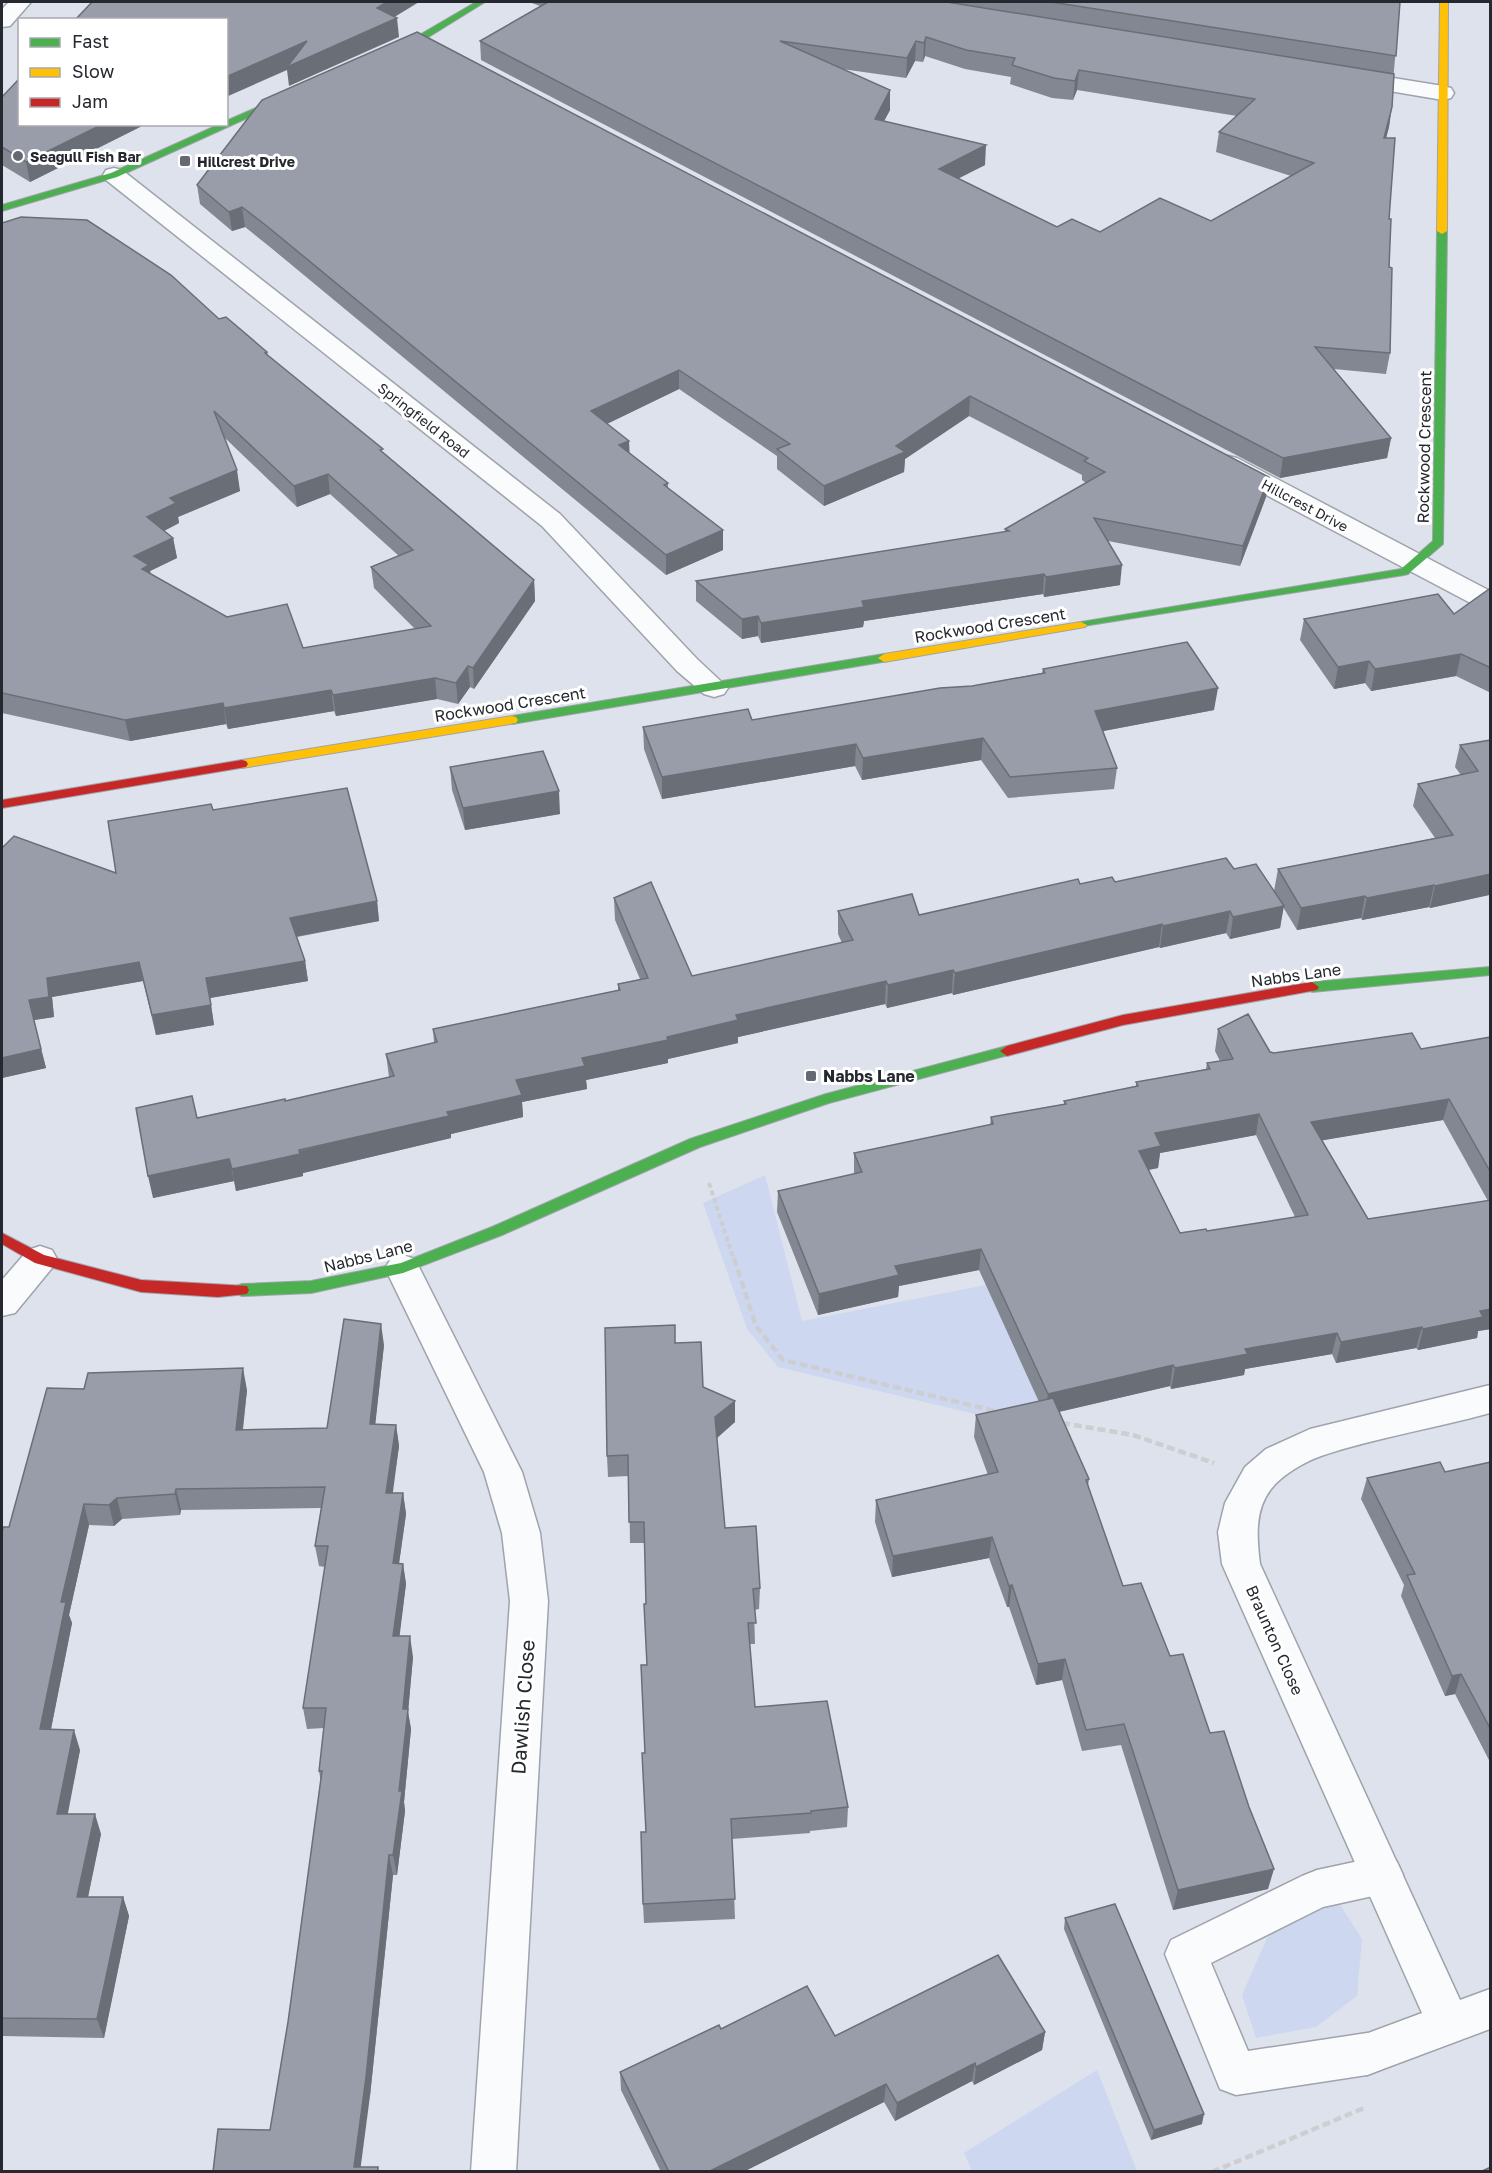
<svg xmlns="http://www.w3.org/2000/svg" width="1492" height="2173" viewBox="0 0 1492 2173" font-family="'Golos Text',sans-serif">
	<rect width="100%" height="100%" fill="#dde2ec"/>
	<g fill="#cdd8f0">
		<polygon points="765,1175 802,1321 986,1285 1045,1415 983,1416 778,1367 747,1329 703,1203"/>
		<polygon points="1339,1903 1362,1939 1357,1996 1316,2027 1256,2038 1242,1995 1275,1920"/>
		<polygon points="1097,2070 1137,2171 972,2171 964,2153"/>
	</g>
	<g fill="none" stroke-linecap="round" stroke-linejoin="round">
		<g stroke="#9fa3ab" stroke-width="3">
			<polygon id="lane" points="1382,1856 1397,1862 1403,1875 1397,1888 1382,1894 1323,1907 1211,1963 1248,2051 1367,2033 1382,2039 1389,2054 1382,2069 1367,2075 1236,2095 1220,2089 1165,1954 1171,1940 1302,1876 1317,1870"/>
		</g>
		<g stroke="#9fa3ab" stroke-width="3">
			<g id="street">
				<polygon points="9,2 31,2 10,26 2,27 2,9"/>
				<polygon points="1350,71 1443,86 1451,88 1454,93 1451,98 1443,100 1342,83 1339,78 1342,73"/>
				<polygon points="114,168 122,170 560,514 697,659 728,688 724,694 714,697 704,694 677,671 542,526 106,180 103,175 106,170"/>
				<polygon points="1228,456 1237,458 1490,591 1490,610 1480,608 1219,470 1215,464 1219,458"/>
				<polygon points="40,1246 52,1250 57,1259 52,1268 15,1313 2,1316 2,1280 28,1250"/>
				<polygon points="403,1255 415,1259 522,1472 540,1533 548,1601 516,2172 471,2172 510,1601 502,1533 484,1472 385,1268 391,1259"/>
				<path d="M1490 1385V1413C1436 1428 1374 1438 1321 1456 1304 1462 1282 1475 1271 1489 1254 1511 1257 1539 1260 1564L1460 2000 1490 1989V2029L1367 2075 1352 2069 1345 2054 1352 2039 1422 2013 1222 1564 1218 1532 1225 1503 1245 1467 1266 1449 1310 1429Z"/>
			</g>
		</g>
		<g stroke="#9fa3ab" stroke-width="2">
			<g id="fast">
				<polygon points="476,2 485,2 422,41 386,57 379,55 416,37"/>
				<polygon points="288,94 296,96 117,177 2,211 2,205 111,173 220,124 226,124 226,121"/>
				<polygon points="1442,228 1447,231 1443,544 1408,574 1404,575 1077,627 1075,625 1081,622 1401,569 1433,541 1437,231"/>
				<polygon points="884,654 888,655 890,658 888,661 512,724 506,720 512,716"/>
				<polygon points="1490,967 1490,975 1312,992 1305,987 1312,982"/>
				<polygon points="1007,1046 1014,1051 1012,1054 829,1103 700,1147 502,1235 403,1273 311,1293 242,1296 237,1294 235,1290 237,1286 242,1284 311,1281 401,1263 492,1227 690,1139 826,1094"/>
			</g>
		</g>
		<g stroke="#9fa3ab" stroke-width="2">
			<g id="slow">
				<polygon points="1440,2 1448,2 1447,231 1442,234 1437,231"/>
				<polygon points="1081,622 1087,625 1085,627 884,662 878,658 884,654"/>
				<polygon points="512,716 516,717 518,720 516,723 242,768 236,764 242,760"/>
			</g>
		</g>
		<g stroke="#9fa3ab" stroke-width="2">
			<g id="jam">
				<polygon points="242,760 246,761 248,764 246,767 2,808 2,800"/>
				<polygon points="1312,982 1319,987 1317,990 1123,1025 1007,1056 1000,1051 1007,1046 1123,1015"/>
				<polygon points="2,1233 44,1255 141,1280 247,1286 249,1290 247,1294 218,1297 141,1292 35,1263 2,1244"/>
			</g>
		</g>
		<polyline stroke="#cdced2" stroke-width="4" stroke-dasharray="5 3" stroke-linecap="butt" points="709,1183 734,1260"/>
		<g stroke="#cdced2" stroke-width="4.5" stroke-dasharray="8 4" stroke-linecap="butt">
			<polyline points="734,1258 756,1326 783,1360 999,1412"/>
			<polyline points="1062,1423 1133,1435 1214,1463"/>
			<polyline points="1212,2172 1364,2108"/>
		</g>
		<use href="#lane" fill="#fafbfc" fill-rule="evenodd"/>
		<use href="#street" fill="#fafbfc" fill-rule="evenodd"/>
		<use href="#fast" fill="#4caf50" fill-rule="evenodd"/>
		<use href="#slow" fill="#ffc107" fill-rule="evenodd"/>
		<use href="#jam" fill="#c62828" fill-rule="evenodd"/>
	</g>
	<g fill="#838791" fill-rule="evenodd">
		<path d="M529 2H1400L1389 127 1386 138 1389 219 1390 353 1386 374 1334 369 1391 438 1387 458 1280 478 481 60 480 41 540 6ZM925 56 965 69 1011 77 1010 84 1052 98 1073 100 1077 90 1237 116 1219 132 1216 152 1291 176 1211 221 1100 232 1057 227 958 178 985 165 884 121 890 110V90L842 69 906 78 915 61 923 62Z"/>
		<polygon points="2,97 20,124 146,124 30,182 2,165"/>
		<polygon points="197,185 1269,477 1266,497 1240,566 1108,541 1120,585 1044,597 1043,594 864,621 863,627 761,643 758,636 742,639 696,601 696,581 1005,532 1005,529 1086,483 1082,480 1082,475 969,416 905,459 904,472 824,506 777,469 777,456 679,389 607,424 630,453 668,483 668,489 723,550 666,575 270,247 245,227 232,231 200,204"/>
		<path d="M2 223 219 319 267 352 268 355 534 580 535 601 474 689 470 687 458 704 437 699 336 716 334 711 228 729 226 724 130 741 2 713ZM225 438 297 507 330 494 399 556 371 567 374 588 415 629 303 648 227 617 151 574 150 571 177 558 173 538 164 531 179 523 178 517 240 491Z"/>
		<polygon points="1491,590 1491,693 1456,676 1371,691 1365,683 1334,689 1300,640 1304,619 1454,614"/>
		<polygon points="1043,669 1214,710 1103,731 1117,768 1114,789 1008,798 981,760 862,780 855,766 662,799 644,749 643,727 752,720 972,686 1042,673"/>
		<polygon points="1491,740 1491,898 1489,895 1430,908 1429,907 1362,920 1361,918 1297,930 1283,907 1280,928 1230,939 1226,933 1160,948 1159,947 953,995 952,993 887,1008 885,1004 738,1037 738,1043 668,1059 668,1063 586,1080 587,1089 522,1102 523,1117 451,1134 451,1138 303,1173 303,1176 236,1191 234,1181 153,1198 197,1118 285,1101 389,1077 386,1054 434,1043 433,1029 618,990 618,984 640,979 615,920 614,898 692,976 842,943 838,934 838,911 919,915 1080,884 1115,882 1234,869 1274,891 1278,869 1435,838 1413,806 1418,784 1461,775 1455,767 1460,745"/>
		<polygon points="450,767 560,814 465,830 452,790"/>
		<polygon points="347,788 377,901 379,921 297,937 305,961 308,981 210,998 214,1025 156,1035 143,981 52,997 54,1017 34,1020 46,1068 2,1078 2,848 14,836 116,873 108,821 211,804 213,810"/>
		<path d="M1218 1029 1274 1053 1421 1049 1491 1037V1329L1478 1331 1477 1338 1418 1350 1416 1348 1336 1363 1332 1354 1245 1369 1244 1375 1171 1389 1170 1386 1059 1412 1089 1479 1088 1486 1123 1586 1170 1656 1210 1733 1268 1889 1173 1910 1121 1745 1082 1751 1062 1680 1036 1685 1009 1607H1007L989 1558 892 1577 875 1522 876 1500 988 1475 974 1437 976 1415 1039 1402 979 1270 899 1286 898 1297 818 1315 777 1212 778 1191 854 1174V1153L990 1125 991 1117 1064 1104V1101L1136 1086V1082L1206 1069 1207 1063 1220 1061 1215 1051ZM1443 1120 1488 1201 1368 1219 1322 1140ZM1256 1135 1295 1217 1207 1231 1180 1233 1149 1170 1158 1168 1160 1153Z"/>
		<polygon points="384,1345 375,1424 396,1425 399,1446 392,1493 403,1493 406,1514 399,1564 403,1564 406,1584 399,1636 413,1657 408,1712 411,1729 404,1802 405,1811 397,1875 393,1875 370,2096 213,2172 270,2130 288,2022 321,1782 319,1771 324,1728 307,1729 303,1708 325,1567 319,1566 315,1546 321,1508 181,1510 180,1515 122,1519 114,1526 89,1525 69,1615 72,1623 51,1729 80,1750 67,1814 101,1834 88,1897 123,1897 129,1916 104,2038 2,2036 2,1532 9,1527 84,1389 247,1390 243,1430 327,1428"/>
		<polygon points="703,1387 735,1422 717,1437 725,1528 760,1588 759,1609 754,1610 755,1644 750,1644 755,1707 848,1807 847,1827 810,1831 810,1833 732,1839 735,1919 644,1923 643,1904 646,1832 645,1753 647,1665 645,1543 630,1543 629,1476 608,1477 607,1456"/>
		<polygon points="1491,1462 1491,1764 1455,1694 1445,1696 1401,1596 1404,1585 1361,1499 1367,1478 1445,1472"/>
		<polygon points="1065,1918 1202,2124 1151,2140 1064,1929"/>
		<polygon points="721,2029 835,2036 1045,2032 1042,2050 974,2085 972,2081 895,2121 884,2102 743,2172 661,2172 621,2090 620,2072"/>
	</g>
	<g fill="#6a6e76">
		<polygon points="387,2 419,2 383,24 397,18 399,37 289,86 287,70 226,97 226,77 377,8"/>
		<polygon points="926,37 925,56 923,62 924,43"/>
		<polygon points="916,41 915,61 906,78 907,58"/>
		<polygon points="1079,70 1077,90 1073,100 1075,81"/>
		<polygon points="890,90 890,110 875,138 875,119"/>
		<polygon points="1392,107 1389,127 1381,157 1384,138"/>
		<polygon points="103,124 146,124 30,182 26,162"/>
		<polygon points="986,145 985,165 938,189 939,169"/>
		<polygon points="242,207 245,227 232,231 229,212"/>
		<polygon points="679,370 679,389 592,431 591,411"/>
		<polygon points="970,396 969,416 905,459 904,472 824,506 824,486 896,446"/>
		<polygon points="1391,438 1387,458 1280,478 1283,458"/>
		<polygon points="629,441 630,461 619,445"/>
		<polygon points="237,470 240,491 178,517 179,523 150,538 147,517 170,498"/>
		<polygon points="328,474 330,494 297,507 294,486"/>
		<polygon points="1269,477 1266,497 1240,566 1243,546"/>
		<polygon points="723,530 723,550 666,575 666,555"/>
		<polygon points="173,538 177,558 150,571 153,586 134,556"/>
		<polygon points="1122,565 1120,585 1044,597 1046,577"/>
		<polygon points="1044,574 1043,594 864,621 863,627 761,643 761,623 862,601"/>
		<polygon points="534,580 535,601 474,689 473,668"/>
		<polygon points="758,616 758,636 742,639 742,619"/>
		<polygon points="1461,654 1456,676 1371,691 1375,669"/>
		<polygon points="1369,661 1365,683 1334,689 1338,667"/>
		<polygon points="468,666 470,687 458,704 456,683"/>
		<polygon points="435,678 437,699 336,716 333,695"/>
		<polygon points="1218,688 1214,710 1093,733 1095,711"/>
		<polygon points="331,690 334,711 228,729 224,708"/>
		<polygon points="223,703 226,724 130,741 125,720"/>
		<polygon points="983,738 981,760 862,780 863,758"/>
		<polygon points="856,744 855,766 662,799 662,777"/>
		<polygon points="559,791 560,814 465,830 463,808"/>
		<polygon points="1491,874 1491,887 1489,895 1430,908 1435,886"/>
		<polygon points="1434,885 1429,907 1362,920 1367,898"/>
		<polygon points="1365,896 1361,918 1297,930 1301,908"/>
		<polygon points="377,901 379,921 293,937 290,918"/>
		<polygon points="1284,906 1280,928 1230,939 1233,917"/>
		<polygon points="1230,911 1226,933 1160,948 1163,926"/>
		<polygon points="1162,924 1159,947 953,995 955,973"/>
		<polygon points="305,961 308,981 210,998 214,1025 156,1035 152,1015 206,978"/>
		<polygon points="139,962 143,981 52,997 54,1017 34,1020 29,1000 47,978"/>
		<polygon points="953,970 952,993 887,1008 888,985"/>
		<polygon points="886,981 885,1004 738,1037 738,1043 668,1059 668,1063 586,1080 587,1089 522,1102 523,1117 451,1134 451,1138 303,1173 303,1176 236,1191 232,1169 447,1112 516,1080 582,1058 667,1037 736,1015"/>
		<polygon points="41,1049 46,1068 2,1078 2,1058"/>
		<polygon points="1449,1099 1443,1120 1307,1143 1311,1122"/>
		<polygon points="1259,1114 1256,1135 1160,1153 1158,1168 1136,1172 1139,1151 1155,1133"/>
		<polygon points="229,1159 234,1181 153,1198 148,1176"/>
		<polygon points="981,1249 979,1270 899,1286 898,1297 818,1315 819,1294 895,1266"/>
		<polygon points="1491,1309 1491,1329 1478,1331 1477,1338 1418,1350 1423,1329 1480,1311"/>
		<polygon points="381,1324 384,1345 373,1445 370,1424"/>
		<polygon points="1422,1327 1416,1348 1336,1363 1341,1342"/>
		<polygon points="1337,1333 1332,1354 1245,1369 1244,1375 1171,1389 1175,1368 1245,1349"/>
		<polygon points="1173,1365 1170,1386 1045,1415 1048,1394"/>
		<polygon points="243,1368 247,1390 240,1451 236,1430"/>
		<polygon points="735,1401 735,1422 716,1439 715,1417"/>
		<polygon points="396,1425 399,1446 390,1514 386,1493"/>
		<polygon points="176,1489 181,1510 180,1515 175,1494"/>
		<polygon points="403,1493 406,1514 396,1584 393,1563"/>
		<polygon points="117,1498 122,1519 114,1526 109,1505"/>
		<polygon points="84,1504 89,1525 69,1615 72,1623 47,1749 40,1729 61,1602"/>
		<polygon points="992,1537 989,1558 892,1577 893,1556"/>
		<polygon points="403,1564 406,1584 397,1657 393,1636"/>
		<polygon points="1012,1585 1009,1607 1007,1607 1009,1586"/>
		<polygon points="410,1636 413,1657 408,1712 411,1729 404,1802 405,1811 397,1875 393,1855 399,1791 403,1709"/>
		<polygon points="1065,1659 1062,1680 1036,1685 1038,1664"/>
		<polygon points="1461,1674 1455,1694 1445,1696 1452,1676"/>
		<polygon points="74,1730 80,1750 64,1834 57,1814"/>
		<polygon points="95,1814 101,1834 84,1916 77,1897"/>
		<polygon points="389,1855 393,1875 370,2096 360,2172 354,2167"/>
		<polygon points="1274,1869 1268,1889 1173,1910 1178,1890"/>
		<polygon points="123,1897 129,1916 104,2038 97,2019"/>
		<polygon points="1045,2032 1042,2050 974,2085 976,2067"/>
		<polygon points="975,2063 972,2081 895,2121 897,2103"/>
		<polygon points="886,2084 884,2102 743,2172 708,2172"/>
		<polygon points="1204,2114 1202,2124 1151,2140 1154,2130"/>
		<polygon points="2,2154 3,2159 2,2168"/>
	</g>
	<g fill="#989da9" stroke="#6a6e76" stroke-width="1.5" fill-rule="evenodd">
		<polygon points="92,2 387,2 377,8 397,18 287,67 307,41 226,77 226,20 75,20"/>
		<path d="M548 2H947L1394 74 1392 107 1384 138H1395L1389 219H1391L1389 267 1392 268 1390 353 1315 347 1391 438 1283 458 480 41ZM926 37 966 50 1015 58 1012 65 1054 78 1075 81 1079 70 1255 99 1219 132 1314 163 1211 221 1160 198 1100 232 1072 219 1057 227 939 169 986 145 875 119 890 90 780 41 907 58 916 41 924 43Z"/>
		<polygon points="1051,2 1400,2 1396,56"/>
		<polygon points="417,32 1269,477 1243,546 1094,518 1122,565 1046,577 1044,574 862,601 864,607 761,623 758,616 742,619 696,581 1009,531 1005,529 1105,472 1084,461 1088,458 970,396 896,446 905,452 824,486 777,449 790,444 679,370 591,411 629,441 619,445 668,483 664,485 723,530 666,555 268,227 242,207 229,212 197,185 262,100"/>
		<polygon points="20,78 20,124 103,124 26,162 2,147 2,97"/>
		<path d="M21 217 87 220 171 275 219 319 226 317 267 352 265 353 383 449 380 450 534 580 473 668 468 666 456 683 435 678 333 695 331 690 224 708 223 703 125 720 2 693V223ZM214 411 294 486 328 474 413 550 371 567 431 626 303 648 287 604 227 617 142 569 149 565 134 556 173 538 147 517 176 503 170 498 237 470Z"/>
		<polygon points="1489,589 1491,590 1491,668 1461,654 1375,669 1369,661 1338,667 1304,619 1438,594 1454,614"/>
		<polygon points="1187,642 1218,688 1095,711 1117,768 1010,777 983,738 863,758 856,744 662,777 643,727 748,709 752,720 940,688 972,686 1045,673 1043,669"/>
		<polygon points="1491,740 1491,874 1435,886 1434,885 1367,898 1365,896 1301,908 1278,869 1453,835 1418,784 1478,771 1460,745"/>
		<polygon points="543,751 559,791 463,808 450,767"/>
		<polygon points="347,788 377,901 290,918 305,961 206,978 211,1005 152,1015 139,962 47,978 49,997 29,1000 41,1049 2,1058 2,848 14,836 116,873 108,821 211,804 213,810"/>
		<polygon points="1226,858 1234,869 1256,864 1284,906 1233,917 1230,911 1163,926 1162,924 955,973 953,970 888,985 886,981 736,1015 738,1020 667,1037 668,1040 582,1058 585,1066 516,1080 522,1095 447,1112 449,1116 299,1150 300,1154 232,1169 229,1159 148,1176 136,1108 192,1096 197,1118 285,1099 285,1101 394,1076 386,1054 437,1042 433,1029 620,990 618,984 648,978 614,898 651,882 692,976 853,940 838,911 912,894 919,915 1078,879 1080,884 1112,877 1115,882"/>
		<path d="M1248 1014 1270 1052 1274 1053 1412 1033 1421 1049 1491 1037V1173L1449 1099 1311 1122 1368 1219 1491 1200V1309L1480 1311 1483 1317 1423 1329 1422 1327 1341 1342 1337 1333 1245 1349 1248 1354 1175 1368 1173 1365 1048 1394 981 1249 895 1266 899 1275 819 1294 778 1191 862 1172 854 1153 993 1124 991 1117 1066 1104 1064 1101 1138 1086 1136 1082 1210 1069 1207 1063 1233 1059 1218 1029ZM1259 1114 1308 1215 1207 1231 1206 1229 1180 1233 1139 1151 1161 1146 1155 1133Z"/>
		<polygon points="344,1319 381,1324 370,1424 396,1425 386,1493 403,1493 393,1563 403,1564 393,1636 410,1636 403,1709 408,1709 399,1791 402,1791 393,1855 389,1855 366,2077 354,2167 378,2167 378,2172 213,2172 218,2129 270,2130 288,2022 322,1771 319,1771 326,1708 303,1708 328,1546 315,1546 325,1487 176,1489 175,1494 117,1498 109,1505 84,1504 61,1602 66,1602 40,1729 74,1730 57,1814 95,1814 77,1897 123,1897 97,2019 2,2018 2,1532 3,1527 9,1527 47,1388 84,1389 88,1373 243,1368 236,1430 327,1428"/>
		<polygon points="675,1325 675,1343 701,1342 703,1387 735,1401 715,1417 725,1528 756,1526 760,1588 753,1589 756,1623 748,1623 755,1707 827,1701 848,1807 811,1811 811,1813 731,1819 735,1899 643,1904 641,1832 646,1832 642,1753 645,1753 641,1665 647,1665 644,1604 646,1604 644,1522 629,1522 628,1455 607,1456 605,1328"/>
		<polygon points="1053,1398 1089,1479 1086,1480 1123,1586 1141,1583 1170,1656 1183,1654 1210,1733 1224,1731 1249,1807 1274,1869 1178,1890 1124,1724 1086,1730 1065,1659 1038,1664 1012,1585 1009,1586 992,1537 893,1556 876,1500 998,1472 976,1415"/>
		<polygon points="1440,1462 1445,1472 1491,1462 1491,1730 1461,1674 1452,1676 1407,1575 1415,1574 1367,1478"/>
		<polygon points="1115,1904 1204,2114 1154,2130 1065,1918"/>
		<polygon points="998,1955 1045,2032 976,2067 975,2063 897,2103 886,2084 708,2172 669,2172 620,2072 719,2025 721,2029 807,1986 835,2036"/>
		<polygon points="1491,2167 1491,2172 1480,2172"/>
	</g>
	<g fill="#656971" stroke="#fff" stroke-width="2">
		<circle cx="18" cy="156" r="6"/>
		<rect x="179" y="155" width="12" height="12" rx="3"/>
		<rect x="805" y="1070" width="12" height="12" rx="3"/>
	</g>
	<g text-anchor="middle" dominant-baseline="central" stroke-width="6" stroke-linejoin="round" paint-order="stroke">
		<g font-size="14" font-weight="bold" fill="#25282f" stroke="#fff" text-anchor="start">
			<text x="30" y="156">Seagull Fish Bar</text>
			<text x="197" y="161">Hillcrest Drive</text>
		</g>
		<g font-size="14" fill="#25282f" stroke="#fff">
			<text transform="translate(424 420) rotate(38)">Springfield Road</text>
			<text transform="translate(1305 505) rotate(28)">Hillcrest Drive</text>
		</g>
		<g font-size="16" fill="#25282f" stroke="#fff">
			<text transform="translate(1424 447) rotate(-89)">Rockwood Crescent</text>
			<text transform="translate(990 625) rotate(-9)">Rockwood Crescent</text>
			<text transform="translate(510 704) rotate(-9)">Rockwood Crescent</text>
			<text transform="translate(1296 975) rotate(-8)">Nabbs Lane</text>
			<text transform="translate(368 1256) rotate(-14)">Nabbs Lane</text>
			<text transform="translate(1275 1640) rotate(66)">Braunton Close</text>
		</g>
		<g font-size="16" font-weight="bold" fill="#25282f" stroke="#fff" text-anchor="start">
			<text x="823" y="1076">Nabbs Lane</text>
		</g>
		<g font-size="20" fill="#25282f" stroke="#fff">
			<text transform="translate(522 1707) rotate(-86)">Dawlish Close</text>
		</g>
	</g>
	<rect width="1492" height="2173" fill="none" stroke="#25282f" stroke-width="6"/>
	<rect x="18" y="18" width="210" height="108" fill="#ffffff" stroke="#a8a9ac" stroke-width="1.5"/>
	<rect x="30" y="38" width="30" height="9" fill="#4caf50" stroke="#a8a9ac" stroke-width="1.5"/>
	<text x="72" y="48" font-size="18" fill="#25282f">Fast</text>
	<rect x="30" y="68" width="30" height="9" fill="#ffc107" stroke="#a8a9ac" stroke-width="1.5"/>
	<text x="72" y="78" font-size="18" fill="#25282f">Slow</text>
	<rect x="30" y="98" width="30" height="9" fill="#c62828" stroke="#a8a9ac" stroke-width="1.5"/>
	<text x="72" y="108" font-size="18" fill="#25282f">Jam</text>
</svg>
